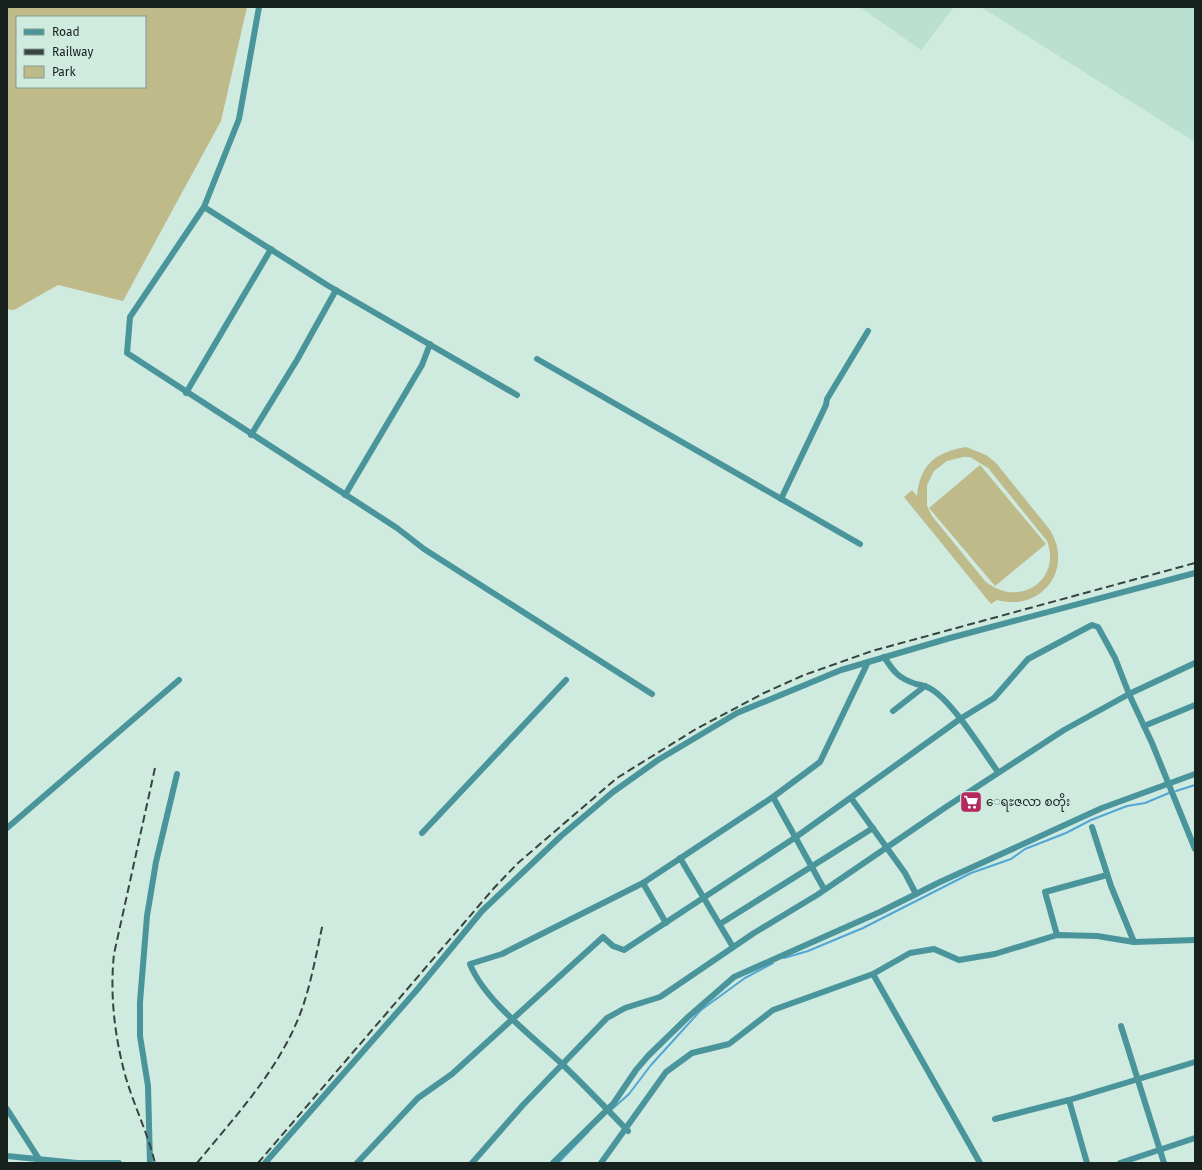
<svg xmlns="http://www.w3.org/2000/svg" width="1202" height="1170" viewBox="0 0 1202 1170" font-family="'Fira Sans','Noto Sans Myanmar',sans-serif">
	<rect width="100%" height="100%" fill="#cfeadf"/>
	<g fill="#bbdfd1">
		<polygon points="860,7 954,7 921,50"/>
		<polygon points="981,7 1195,7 1195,142"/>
	</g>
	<g fill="#bfba8a" fill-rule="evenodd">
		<path d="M7 7H247L221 121 123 301 58 285 14 310 7 309ZM17 17H145V87H17Z"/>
		<path d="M966 447 986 455 996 463 1050 530C1074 569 1042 612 997 600L991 604 904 497 912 490 917 496C920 464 936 452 966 447ZM963 457H970L988 468 1047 541C1062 581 1018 609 985 581L932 516 927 506V485L934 471 947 461Z"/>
		<polygon points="980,465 1046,544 995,586 929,508"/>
	</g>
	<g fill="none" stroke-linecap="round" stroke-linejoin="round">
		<g stroke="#52a6d5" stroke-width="2">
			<polyline points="1176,791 1195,785"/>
			<polyline points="784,958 808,951 863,928 971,873 1011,859 1025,849 1066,833 1091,820 1127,806 1145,803 1169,793"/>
			<polyline points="611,1110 629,1094 651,1065 701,1010 745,978 773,963"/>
			<polyline points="558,1163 589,1131"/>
		</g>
		<g stroke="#4a959b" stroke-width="6">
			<polyline points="259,7 239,119 204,207 130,317 127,353 397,528 424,549 652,694"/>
			<polyline points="204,207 327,285 517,395"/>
			<polyline points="537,359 860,544"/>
			<polyline points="186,393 271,249"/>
			<polyline points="251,435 297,360 336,290"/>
			<polyline points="345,495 422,365 430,344"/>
			<polyline points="781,499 826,405 827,399 868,331"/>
			<path d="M884 657C894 672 898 678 916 684 921 685 926 686 931 689 953 702 982 750 998 772"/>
			<polyline points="893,711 925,686"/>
			<polyline points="1144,726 1195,705"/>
			<polyline points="773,797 824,889"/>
			<polyline points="851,798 905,873 916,894"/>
			<polyline points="1092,827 1111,886 1134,942"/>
			<polyline points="7,828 179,680"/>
			<polyline points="422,833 566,680"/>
			<polyline points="680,858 733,947"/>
			<polyline points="643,883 666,923"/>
			<polyline points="720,924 873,828"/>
			<polyline points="1057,935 1045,892 1107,875"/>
			<polyline points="873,974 980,1163"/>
			<polyline points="1121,1026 1164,1163"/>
			<polyline points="1069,1100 1087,1163"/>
			<polyline points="7,1109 39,1159"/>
			<polyline points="995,1119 1069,1100 1195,1062"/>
			<path d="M628 1131C606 1108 584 1085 561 1063 533 1037 484 1000 470 964L502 954 643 883 773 797 820 762 868 662"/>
			<polyline points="7,1156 77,1163 119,1163"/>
			<polyline points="150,1163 148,1086 140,1036 140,1002 147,916 156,862 177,774"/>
			<polyline points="265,1163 416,991 482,911 561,836 613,792 658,760 737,713 841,670 950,638 1195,573"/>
			<polyline points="357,1163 418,1098 452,1074 603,937 613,946 624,950 796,837 960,719 994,698 1028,659 1092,625 1098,627 1115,658 1129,694 1152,743 1195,849"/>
			<polyline points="472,1163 523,1105 607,1018 625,1008 660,997 754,933 817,895 946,807 1064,730 1129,694 1195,663"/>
			<polyline points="553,1163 613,1104 636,1070 648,1056 688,1017 734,977 880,912 940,882 1102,808 1195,774"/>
			<polyline points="601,1163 666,1072 692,1053 729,1044 773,1010 873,974 910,953 934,949 959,960 995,954 1057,935 1097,936 1134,942 1195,940"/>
			<polyline points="1120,1163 1195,1138"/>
		</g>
		<g stroke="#37443f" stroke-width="2" stroke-dasharray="8 4" stroke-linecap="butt">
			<path d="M155 768 114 954C110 992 114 1030 123 1067 131 1100 147 1130 155 1163"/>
			<path d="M197 1163C237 1114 282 1067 303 1006 312 979 317 950 323 923"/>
			<polyline points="258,1163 494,888 518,863 617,778 696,729 764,693 804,675 872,651 1195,563"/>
		</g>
	</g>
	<defs>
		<g id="supermarket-square" transform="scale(1.15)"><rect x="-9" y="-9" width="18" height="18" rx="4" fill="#b5285e" stroke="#cfeadf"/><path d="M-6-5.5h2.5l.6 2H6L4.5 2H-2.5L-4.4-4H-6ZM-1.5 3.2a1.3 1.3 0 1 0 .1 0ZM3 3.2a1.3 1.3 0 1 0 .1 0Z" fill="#fff"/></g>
	</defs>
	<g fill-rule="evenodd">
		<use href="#supermarket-square" x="971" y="802"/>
	</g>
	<g text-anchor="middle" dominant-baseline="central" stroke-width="4" stroke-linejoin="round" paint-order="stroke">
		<g font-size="12" fill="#17211d" stroke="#cfeadf" text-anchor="start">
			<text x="986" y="802">ေရႊဇလာ စတိုး</text>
		</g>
	</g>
	<rect width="1202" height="1170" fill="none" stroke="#17211d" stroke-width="16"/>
	<rect x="16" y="16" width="130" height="72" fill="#cfeadf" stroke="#859a91"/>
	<rect x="24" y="29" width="20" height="6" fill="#4a959b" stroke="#859a91"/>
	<text x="52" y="36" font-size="12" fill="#17211d">Road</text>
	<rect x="24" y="49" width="20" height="6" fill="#37443f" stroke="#859a91"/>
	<text x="52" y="56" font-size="12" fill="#17211d">Railway</text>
	<rect x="24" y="66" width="20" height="12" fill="#bfba8a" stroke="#859a91"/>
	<text x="52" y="76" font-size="12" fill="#17211d">Park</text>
</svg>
